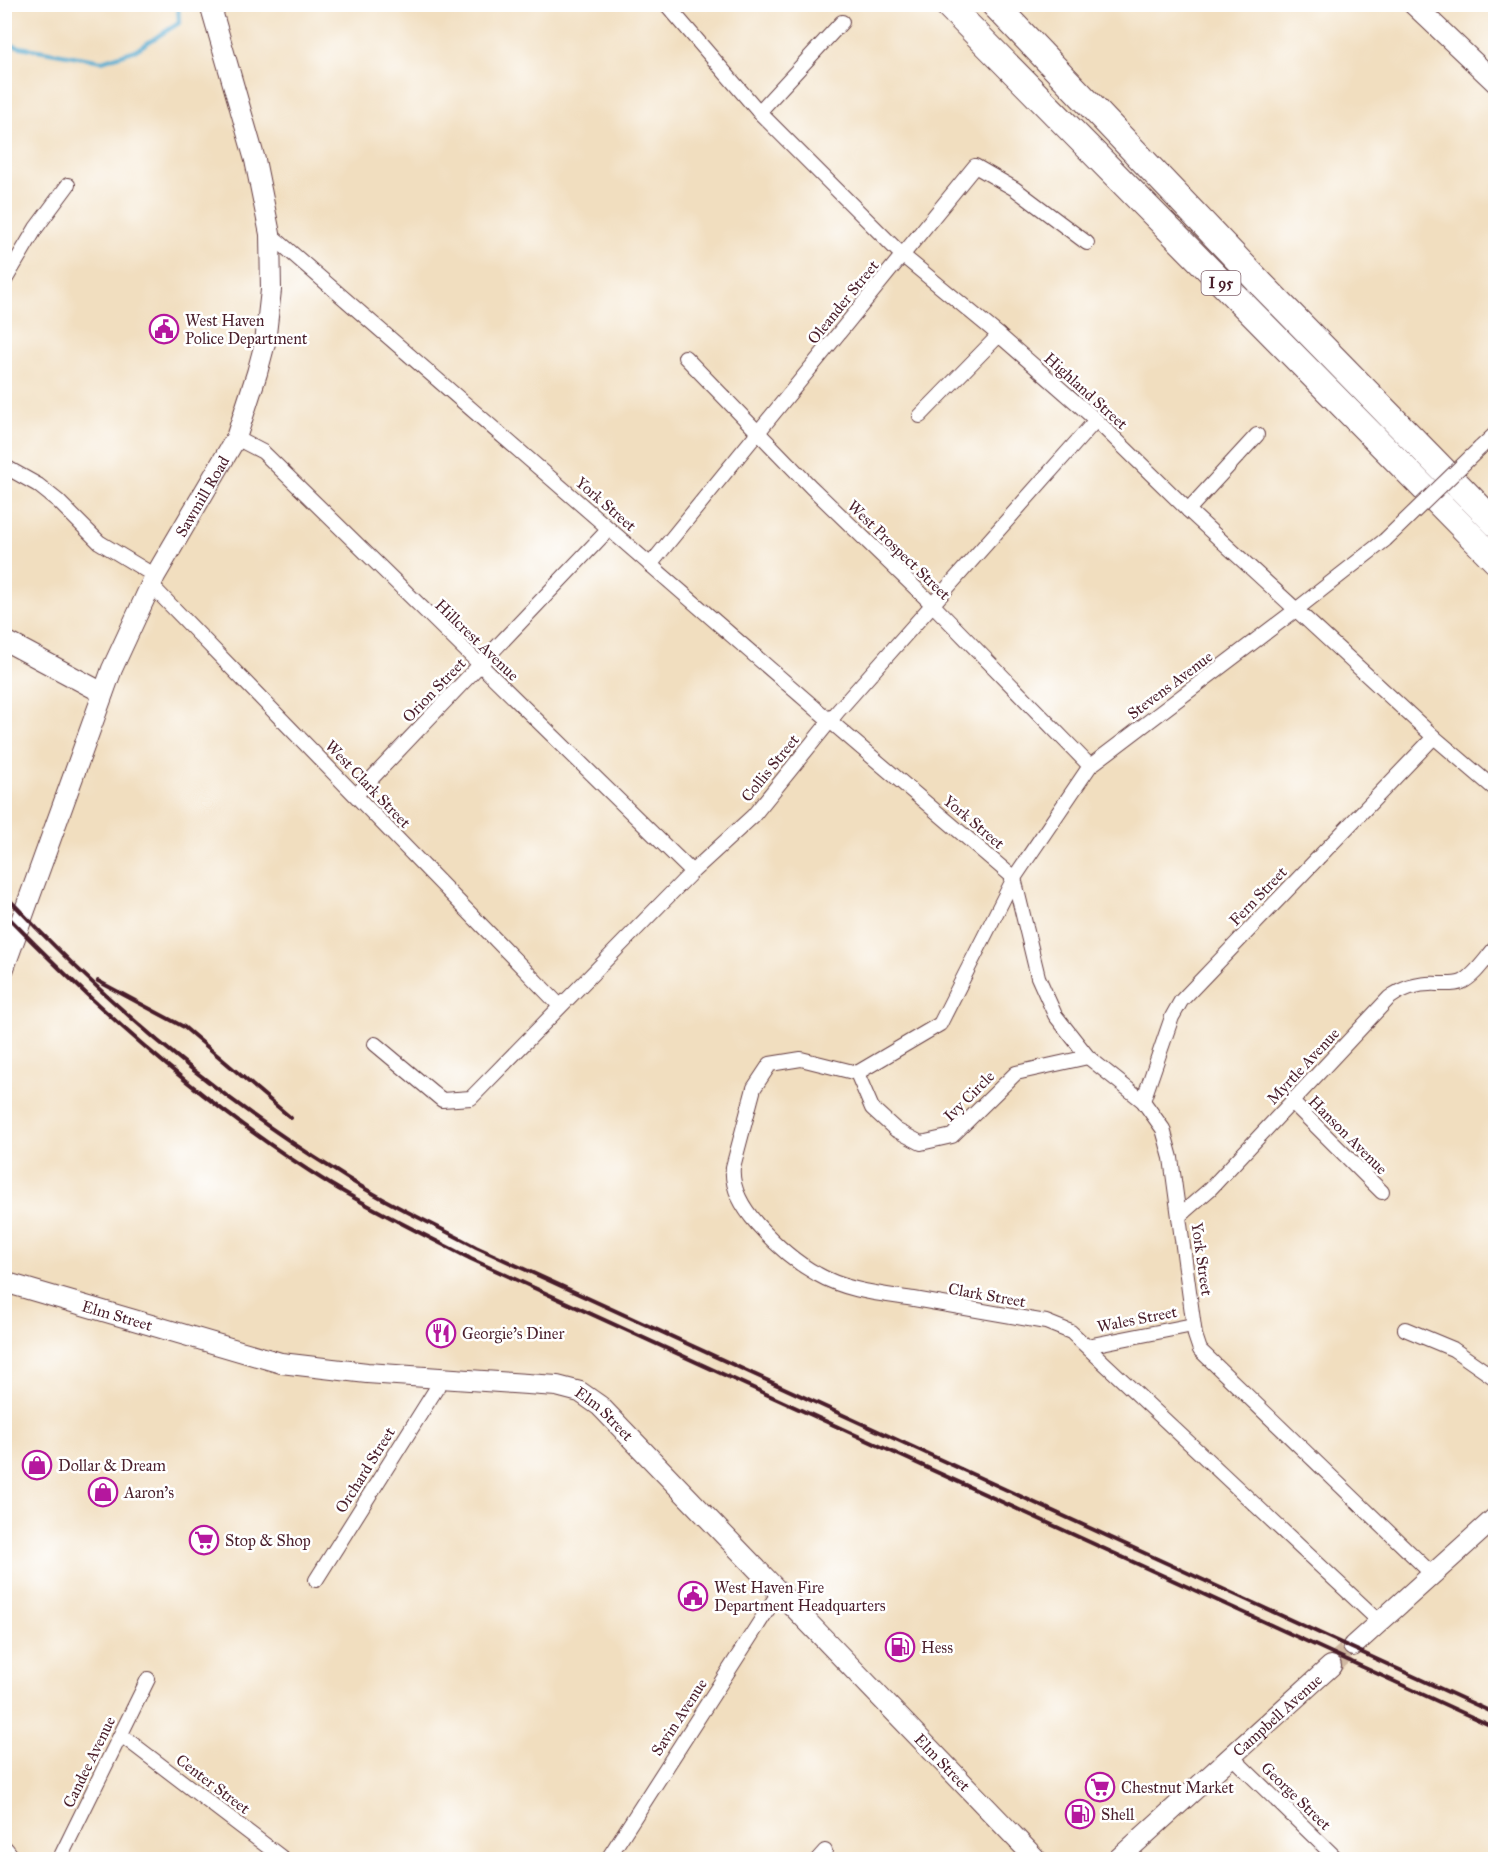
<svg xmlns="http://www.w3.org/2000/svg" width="1500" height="1864" viewBox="0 0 1500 1864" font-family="'IM FELL Great Primer',serif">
	<rect width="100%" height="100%" fill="#fff"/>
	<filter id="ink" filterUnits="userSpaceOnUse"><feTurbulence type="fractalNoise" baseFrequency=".0167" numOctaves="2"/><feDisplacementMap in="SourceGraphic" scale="12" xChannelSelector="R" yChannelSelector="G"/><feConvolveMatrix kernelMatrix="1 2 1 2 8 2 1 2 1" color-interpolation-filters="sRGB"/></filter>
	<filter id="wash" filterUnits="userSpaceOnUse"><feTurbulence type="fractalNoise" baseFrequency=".008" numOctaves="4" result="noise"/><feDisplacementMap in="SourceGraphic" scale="24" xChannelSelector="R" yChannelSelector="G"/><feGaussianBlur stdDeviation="1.35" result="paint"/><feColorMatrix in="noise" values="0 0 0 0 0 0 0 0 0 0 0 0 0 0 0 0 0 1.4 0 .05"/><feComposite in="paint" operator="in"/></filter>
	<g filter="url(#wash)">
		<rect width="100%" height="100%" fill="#f1debf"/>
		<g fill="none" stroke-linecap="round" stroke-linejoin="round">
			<polyline stroke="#52aacf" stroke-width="4" points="4,42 20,47 102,61 136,50 179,23 178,4"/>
		</g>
	</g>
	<g filter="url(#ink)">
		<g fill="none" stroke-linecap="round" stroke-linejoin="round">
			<polyline stroke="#d0b8a1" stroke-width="20" stroke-dasharray="20 10" stroke-linecap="butt" points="1331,1666 1353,1646"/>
			<g stroke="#633c41" stroke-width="16">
				<g id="street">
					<polyline points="666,4 759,112 902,255 999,335 1096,420 1188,510 1434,737 1496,790"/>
					<polyline points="759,112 842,22"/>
					<polyline points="270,234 830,721 1014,878 1038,977 1055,1015 1088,1057 1143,1101 1163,1129 1171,1158 1195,1335 1200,1350 1432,1574"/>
					<polyline points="4,282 36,228 68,185"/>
					<polyline points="685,357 811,487 933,605 1090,766"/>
					<polyline points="920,416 999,335"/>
					<polyline points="236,438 263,452 692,872"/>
					<polyline points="1480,448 1496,433"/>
					<polyline points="4,466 38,485 58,501 99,542 155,576"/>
					<polyline points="1188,510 1257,435"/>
					<polyline points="650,565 975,166 1015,189 1087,243"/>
					<polyline points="151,585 560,1006"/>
					<polyline points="356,795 609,529"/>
					<polyline points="375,1044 442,1100 471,1098 692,872 753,816 838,711 1096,420"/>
					<polyline points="1088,1057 1016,1073 952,1136 921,1143 896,1130 872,1108 857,1073 940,1024 1014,878 1090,766 1297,609 1385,540"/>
					<path d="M857 1073 801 1059 770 1064 754 1088 733 1167C731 1188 743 1208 757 1224 774 1243 795 1262 817 1274 846 1291 882 1294 914 1299 958 1307 1002 1314 1046 1322L1071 1332 1380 1622"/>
					<polyline points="1143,1101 1172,1017 1181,1001 1434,737"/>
					<polyline points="1292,1102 1382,1192"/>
					<path d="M1179 1216 1210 1189 1389 998C1404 987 1419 983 1438 984 1446 984 1454 985 1462 982 1475 976 1486 958 1496 947"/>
					<polyline points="1405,1329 1453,1349 1496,1379"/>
					<polyline points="1087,1346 1193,1325"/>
					<polyline points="316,1580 443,1378"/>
					<polyline points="121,1735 285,1860"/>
					<polyline points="1231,1756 1338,1860"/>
					<polyline points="59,1860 148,1679"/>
					<polyline points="607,1860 779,1592"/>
					<polyline points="817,1860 825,1851"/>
				</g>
			</g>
			<g stroke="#633c41" stroke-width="22">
				<g id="secondary">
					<polyline points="1413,4 1496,83"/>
					<polyline points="4,640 103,693"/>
					<path id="s1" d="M4 968 112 669 155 576 236 438 257 373 265 343 271 290 270 234 255 160 210 4"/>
					<path id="s2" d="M4 1282 281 1363 367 1373 557 1386 580 1392 600 1406 1037 1860"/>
					<polyline points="1353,1646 1496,1517"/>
					<polyline points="4,1851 11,1860"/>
					<path id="s3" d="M1117 1860 1331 1666"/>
				</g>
			</g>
			<g stroke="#633c41" stroke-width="28">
				<g id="highway">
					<polyline points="947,4 1496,561"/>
					<polyline points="994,4 1261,284 1496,524"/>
				</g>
			</g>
			<use href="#street" stroke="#fff" stroke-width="14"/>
			<use href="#secondary" stroke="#fff" stroke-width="20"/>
			<use href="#highway" stroke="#fff" stroke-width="26"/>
			<g stroke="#4a1f2b" stroke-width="4">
				<path d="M4 894C102 999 214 1095 336 1171 380 1200 429 1222 476 1247L1496 1714"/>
				<path d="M4 913C102 1014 210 1110 330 1184 375 1211 423 1234 471 1259L1496 1728"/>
				<polyline points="98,981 184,1027 291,1118"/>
			</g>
			<g stroke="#633c41" stroke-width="16" stroke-linecap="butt">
				<polyline id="street-bridge" points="1385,540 1480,448"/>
			</g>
			<use href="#street-bridge" stroke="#fff" stroke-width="14"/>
		</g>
	</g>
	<defs>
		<g id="civic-ring" transform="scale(1.5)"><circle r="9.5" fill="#fff" stroke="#b5179e" stroke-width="1.5"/><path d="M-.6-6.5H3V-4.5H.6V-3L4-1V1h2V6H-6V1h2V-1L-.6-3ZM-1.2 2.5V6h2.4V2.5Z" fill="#b5179e"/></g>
		<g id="restaurant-ring" transform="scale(1.5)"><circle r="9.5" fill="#fff" stroke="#b5179e" stroke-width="1.5"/><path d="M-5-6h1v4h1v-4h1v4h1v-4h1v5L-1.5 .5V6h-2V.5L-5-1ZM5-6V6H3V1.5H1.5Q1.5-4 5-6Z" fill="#b5179e"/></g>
		<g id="shop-ring" transform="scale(1.5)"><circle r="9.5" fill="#fff" stroke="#b5179e" stroke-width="1.5"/><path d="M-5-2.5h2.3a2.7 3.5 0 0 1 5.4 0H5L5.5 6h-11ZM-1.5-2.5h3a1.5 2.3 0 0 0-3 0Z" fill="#b5179e"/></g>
		<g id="supermarket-ring" transform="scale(1.5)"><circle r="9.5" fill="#fff" stroke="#b5179e" stroke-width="1.5"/><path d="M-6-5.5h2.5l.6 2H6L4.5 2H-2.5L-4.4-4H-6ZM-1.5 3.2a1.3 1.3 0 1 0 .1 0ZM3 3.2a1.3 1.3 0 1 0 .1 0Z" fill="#b5179e"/></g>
		<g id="fuel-ring" transform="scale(1.5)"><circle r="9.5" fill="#fff" stroke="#b5179e" stroke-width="1.5"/><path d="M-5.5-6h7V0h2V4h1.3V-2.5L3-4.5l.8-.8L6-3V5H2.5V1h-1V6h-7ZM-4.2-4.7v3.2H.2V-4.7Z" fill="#b5179e"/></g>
	</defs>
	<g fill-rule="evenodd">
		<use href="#civic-ring" x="164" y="329"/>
		<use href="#restaurant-ring" x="441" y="1333"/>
		<use href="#shop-ring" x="37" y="1465"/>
		<use href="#shop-ring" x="103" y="1492"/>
		<use href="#supermarket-ring" x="204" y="1540"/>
		<use href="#civic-ring" x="693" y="1596"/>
		<use href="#fuel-ring" x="900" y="1647"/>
		<use href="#supermarket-ring" x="1100" y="1787"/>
		<use href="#fuel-ring" x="1080" y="1814"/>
	</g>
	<g text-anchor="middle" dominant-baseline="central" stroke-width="5" stroke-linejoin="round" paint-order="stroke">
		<rect fill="#fff" stroke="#80626b" stroke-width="1.5" x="1201.5" y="271" width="39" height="24" rx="4.5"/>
		<g font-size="15" font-weight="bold" fill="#4a1f2b">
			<text x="1221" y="283">I 95</text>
		</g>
		<g font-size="16" fill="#4a1f2b" stroke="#fff">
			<text transform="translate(843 302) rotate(-51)">Oleander Street</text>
			<text transform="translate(1086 391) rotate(42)">Highland Street</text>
			<text stroke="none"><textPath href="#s1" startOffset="513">Sawmill Road</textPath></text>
			<text transform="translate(606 504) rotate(41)">York Street</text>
			<text transform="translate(899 550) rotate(44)">West Prospect Street</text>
			<text transform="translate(477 640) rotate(44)">Hillcrest Avenue</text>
			<text transform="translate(1170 685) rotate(-37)">Stevens Avenue</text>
			<text transform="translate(434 690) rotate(-46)">Orion Street</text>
			<text transform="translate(770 768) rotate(-51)">Collis Street</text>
			<text transform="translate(368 784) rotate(46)">West Clark Street</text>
			<text transform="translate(974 822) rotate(40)">York Street</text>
			<text transform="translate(1258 896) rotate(-46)">Fern Street</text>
			<text transform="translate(1303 1066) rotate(-47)">Myrtle Avenue</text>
			<text transform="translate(969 1096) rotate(-45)">Ivy Circle</text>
			<text transform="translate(1348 1135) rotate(45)">Hanson Avenue</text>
			<text transform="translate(1202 1259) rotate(82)">York Street</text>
			<text transform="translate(987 1295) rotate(10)">Clark Street</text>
			<text stroke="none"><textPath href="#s2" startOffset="118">Elm Street</textPath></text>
			<text transform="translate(1137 1319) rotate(-11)">Wales Street</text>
			<text stroke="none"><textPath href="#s2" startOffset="622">Elm Street</textPath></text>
			<text transform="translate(365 1470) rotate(-58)">Orchard Street</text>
			<text stroke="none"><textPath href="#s3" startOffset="216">Campbell Avenue</textPath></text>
			<text transform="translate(679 1717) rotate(-57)">Savin Avenue</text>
			<text transform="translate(89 1762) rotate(-64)">Candee Avenue</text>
			<text stroke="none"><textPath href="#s2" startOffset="1108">Elm Street</textPath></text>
			<text transform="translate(213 1784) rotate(37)">Center Street</text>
			<text transform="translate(1296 1796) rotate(44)">George Street</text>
		</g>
		<g font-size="16" fill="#4a1f2b" stroke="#fff" text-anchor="start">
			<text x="185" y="320">West Haven<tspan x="185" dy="18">Police Department</tspan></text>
			<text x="462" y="1333">Georgie’s Diner</text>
			<text x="58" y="1465">Dollar &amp; Dream</text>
			<text x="124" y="1492">Aaron’s</text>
			<text x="225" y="1540">Stop &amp; Shop</text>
			<text x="714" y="1587">West Haven Fire<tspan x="714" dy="18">Department Headquarters</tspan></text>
			<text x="921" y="1647">Hess</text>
			<text x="1121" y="1787">Chestnut Market</text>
			<text x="1101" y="1814">Shell</text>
		</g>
	</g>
	<rect width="1500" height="1864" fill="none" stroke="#fff" stroke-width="24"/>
</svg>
